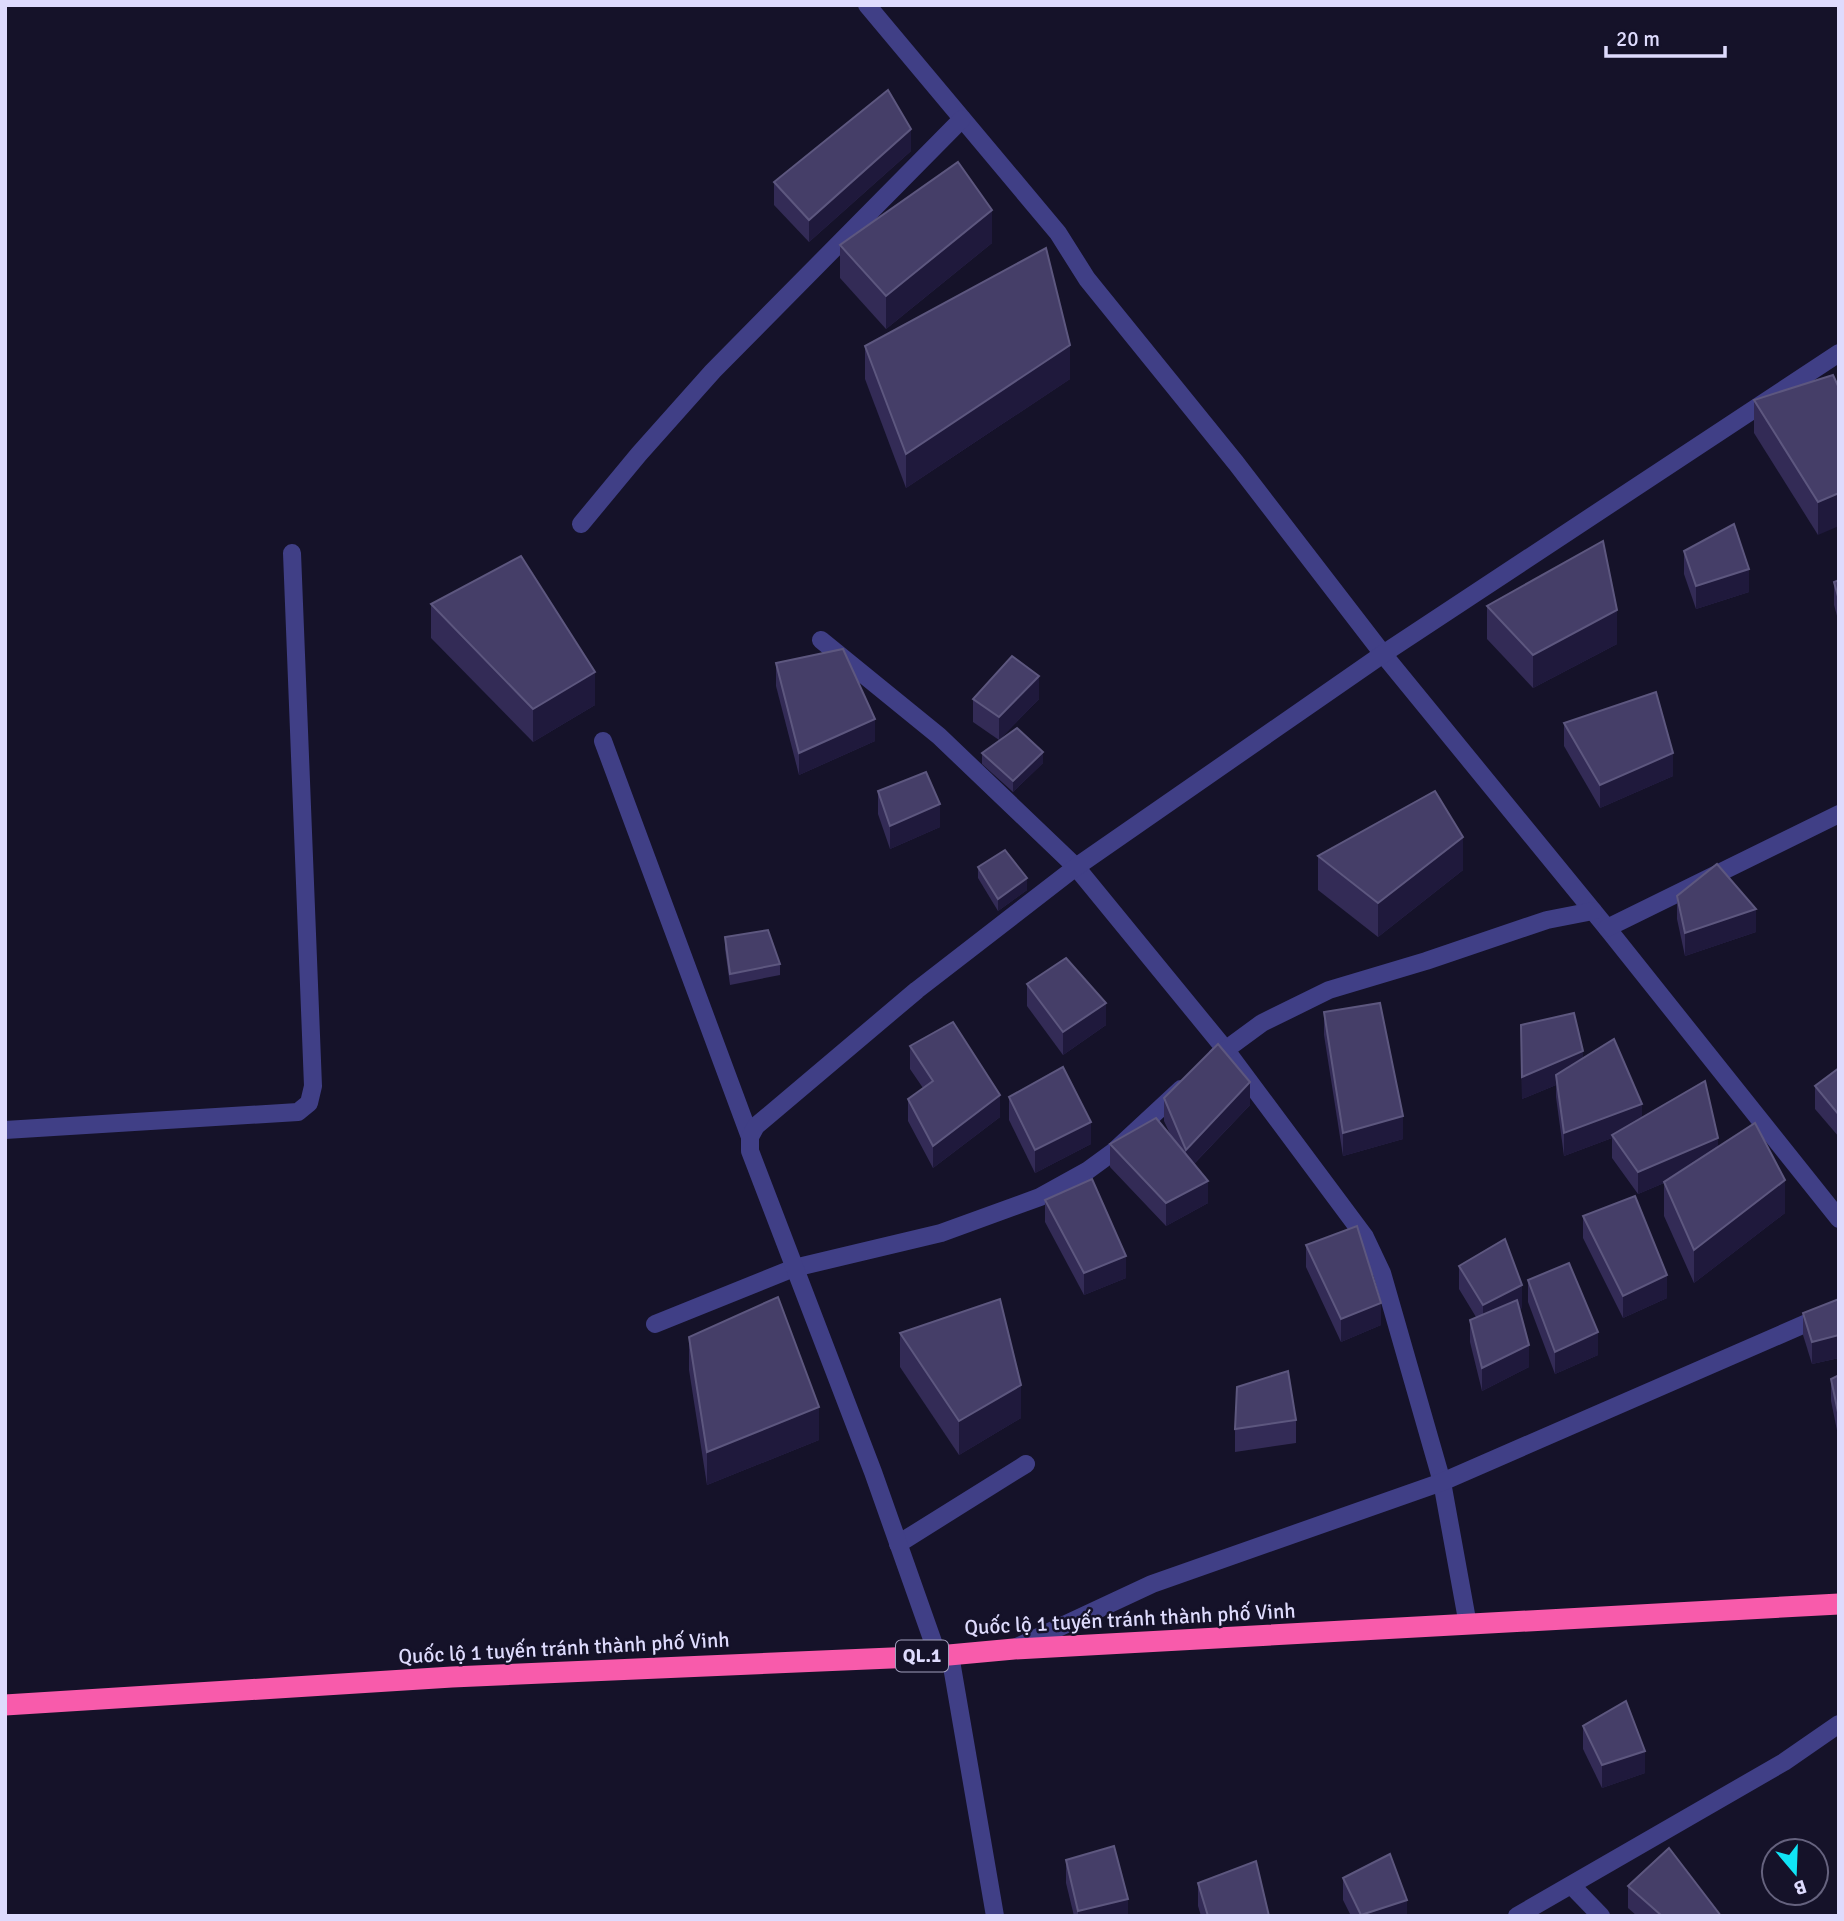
<svg xmlns="http://www.w3.org/2000/svg" width="1844" height="1921" viewBox="0 0 1844 1921" font-family="Signika,sans-serif">
	<rect width="100%" height="100%" fill="#151229"/>
	<g fill="none" stroke-linecap="round" stroke-linejoin="round">
		<g stroke="#403f86" stroke-width="18">
			<polyline points="867,5 1058,233 1087,279 1236,463 1383,654 1607,928 1839,1219"/>
			<polyline points="581,524 639,454 713,371 962,119"/>
			<polyline points="821,640 939,736 1076,867 1225,1049 1365,1237 1382,1273 1442,1482 1468,1625"/>
			<polyline points="603,741 750,1137"/>
			<polyline points="1607,928 1839,814"/>
			<polyline points="1217,1056 1262,1023 1329,990 1426,961 1547,920 1593,911"/>
			<polyline points="5,1130 298,1112 309,1103 313,1086 292,553"/>
			<polyline points="655,1324 794,1268 941,1233 1040,1197 1087,1171 1113,1152 1181,1089"/>
			<polyline points="898,1544 1026,1464"/>
			<polyline points="1017,1647 1152,1584 1442,1482 1839,1309"/>
			<polyline points="950,1655 995,1916"/>
			<polyline points="938,1656 873,1472 750,1151 750,1137 756,1126 917,990 1076,867 1383,654 1839,353"/>
			<polyline points="1572,1886 1601,1916"/>
			<polyline points="1517,1916 1784,1762 1839,1724"/>
		</g>
		<polyline stroke="#f85bab" stroke-width="21" points="5,1705 452,1677 938,1656 1014,1649 1839,1604"/>
	</g>
	<g fill="#332b56">
		<polygon points="911,151 809,242 774,205 774,182"/>
		<polygon points="992,243 886,329 840,278 840,245"/>
		<polygon points="865,346 1070,379 906,488 865,379"/>
		<polygon points="1833,375 1818,535 1754,433 1754,400"/>
		<polygon points="1684,551 1749,592 1696,609 1684,574"/>
		<polygon points="1839,580 1839,623 1834,605 1834,582"/>
		<polygon points="431,604 595,705 533,742 431,638"/>
		<polygon points="1487,606 1617,644 1533,688 1487,639"/>
		<polygon points="776,663 875,741 799,775 776,686"/>
		<polygon points="973,699 1039,699 999,740 973,722"/>
		<polygon points="1564,723 1673,776 1600,808 1564,746"/>
		<polygon points="982,753 1043,763 1013,792 982,764"/>
		<polygon points="878,791 940,827 890,849 878,814"/>
		<polygon points="1318,856 1463,870 1378,937 1318,890"/>
		<polygon points="978,867 1027,890 998,911 978,878"/>
		<polygon points="1677,896 1756,932 1685,956 1677,919"/>
		<polygon points="725,937 780,964 780,975 730,985 725,949"/>
		<polygon points="1027,984 1106,1025 1063,1055 1027,1006"/>
		<polygon points="1324,1012 1403,1139 1343,1156 1324,1035"/>
		<polygon points="1521,1025 1583,1058 1642,1118 1718,1147 1785,1213 1694,1283 1664,1216 1664,1183 1638,1194 1612,1158 1612,1138 1564,1156 1556,1097 1556,1085 1522,1099"/>
		<polygon points="910,1046 1000,1117 933,1168 908,1121 908,1099 923,1088 910,1069"/>
		<polygon points="1839,1068 1839,1137 1815,1109 1815,1086"/>
		<polygon points="1009,1097 1091,1144 1035,1173 1009,1120"/>
		<polygon points="1164,1098 1250,1105 1194,1164 1208,1203 1166,1226 1110,1167 1110,1144 1171,1136 1164,1121"/>
		<polygon points="1045,1200 1126,1278 1084,1295 1045,1222"/>
		<polygon points="1583,1216 1667,1298 1623,1318 1583,1238"/>
		<polygon points="1306,1245 1381,1325 1341,1342 1306,1267"/>
		<polygon points="1459,1266 1522,1308 1519,1309 1529,1367 1482,1391 1470,1342 1470,1320 1476,1317 1459,1289"/>
		<polygon points="1528,1280 1598,1355 1555,1374 1528,1302"/>
		<polygon points="1839,1299 1839,1358 1812,1364 1803,1335 1803,1313"/>
		<polygon points="900,1333 1021,1418 959,1455 900,1367"/>
		<polygon points="689,1337 819,1440 707,1485 689,1370"/>
		<polygon points="1839,1375 1839,1440 1831,1401 1831,1379"/>
		<polygon points="1296,1420 1296,1443 1235,1452 1235,1429"/>
		<polygon points="1583,1726 1645,1773 1602,1788 1583,1749"/>
		<polygon points="1066,1860 1128,1916 1074,1916 1066,1883"/>
		<polygon points="1343,1878 1407,1916 1351,1916 1343,1900"/>
		<polygon points="1198,1883 1269,1916 1201,1916 1198,1906"/>
		<polygon points="1628,1886 1721,1916 1637,1916 1628,1908"/>
	</g>
	<g fill="#1f193c">
		<polygon points="911,129 911,151 809,242 809,220"/>
		<polygon points="992,210 992,243 886,329 886,296"/>
		<polygon points="1070,345 1070,379 906,488 906,454"/>
		<polygon points="1839,493 1839,526 1818,535 1818,502"/>
		<polygon points="1749,569 1749,592 1696,609 1696,586"/>
		<polygon points="1617,610 1617,644 1533,688 1533,655"/>
		<polygon points="595,672 595,705 533,742 533,709"/>
		<polygon points="1039,676 1039,699 999,740 999,717"/>
		<polygon points="875,719 875,741 799,775 799,753"/>
		<polygon points="1043,752 1043,763 1013,792 1013,781"/>
		<polygon points="1673,753 1673,776 1600,808 1600,785"/>
		<polygon points="940,804 940,827 890,849 890,826"/>
		<polygon points="1463,837 1463,870 1378,937 1378,903"/>
		<polygon points="1027,878 1027,890 998,911 998,899"/>
		<polygon points="1756,909 1756,932 1685,956 1685,933"/>
		<polygon points="1106,1003 1106,1025 1063,1055 1063,1032"/>
		<polygon points="1583,1051 1583,1074 1556,1075 1556,1085 1522,1099 1522,1077"/>
		<polygon points="1250,1082 1250,1105 1186,1172 1186,1150"/>
		<polygon points="1000,1095 1000,1117 933,1168 933,1146"/>
		<polygon points="1642,1104 1642,1127 1612,1135 1612,1138 1564,1156 1564,1133"/>
		<polygon points="1403,1116 1403,1139 1343,1156 1343,1133"/>
		<polygon points="1091,1122 1091,1144 1035,1173 1035,1150"/>
		<polygon points="1718,1138 1718,1160 1638,1194 1638,1172"/>
		<polygon points="1785,1180 1785,1213 1694,1283 1694,1250"/>
		<polygon points="1208,1181 1208,1203 1166,1226 1166,1203"/>
		<polygon points="1126,1256 1126,1278 1084,1295 1084,1273"/>
		<polygon points="1667,1275 1667,1298 1623,1318 1623,1296"/>
		<polygon points="1522,1285 1522,1308 1483,1327 1483,1305"/>
		<polygon points="1381,1303 1381,1325 1341,1342 1341,1319"/>
		<polygon points="1598,1332 1598,1355 1555,1374 1555,1352"/>
		<polygon points="1839,1335 1839,1358 1812,1364 1812,1342"/>
		<polygon points="1529,1345 1529,1367 1482,1391 1482,1368"/>
		<polygon points="1021,1385 1021,1418 959,1455 959,1421"/>
		<polygon points="819,1407 819,1440 707,1485 707,1452"/>
		<polygon points="1645,1751 1645,1773 1602,1788 1602,1765"/>
		<polygon points="1128,1899 1128,1916 1078,1916 1078,1911"/>
		<polygon points="1407,1900 1407,1916 1361,1916"/>
	</g>
	<g fill="#453e68" stroke="#5d577f" stroke-width="2">
		<polygon points="888,90 911,129 809,220 774,182"/>
		<polygon points="958,162 992,210 886,296 840,245"/>
		<polygon points="1046,248 1070,345 906,454 865,346"/>
		<polygon points="1833,375 1839,388 1839,493 1818,502 1754,400"/>
		<polygon points="1734,524 1749,569 1696,586 1684,551"/>
		<polygon points="1603,541 1617,610 1533,655 1487,606"/>
		<polygon points="521,556 595,672 533,709 431,604"/>
		<polygon points="1839,580 1839,600 1834,582"/>
		<polygon points="843,649 875,719 799,753 776,663"/>
		<polygon points="1012,656 1039,676 999,717 973,699"/>
		<polygon points="1656,692 1673,753 1600,785 1564,723"/>
		<polygon points="1017,728 1043,752 1013,781 982,753"/>
		<polygon points="926,772 940,804 890,826 878,791"/>
		<polygon points="1435,791 1463,837 1378,903 1318,856"/>
		<polygon points="1005,850 1027,878 998,899 978,867"/>
		<polygon points="1717,864 1756,909 1685,933 1677,896"/>
		<polygon points="768,930 780,964 730,974 725,937"/>
		<polygon points="1066,958 1106,1003 1063,1032 1027,984"/>
		<polygon points="1380,1003 1403,1116 1343,1133 1324,1012"/>
		<polygon points="1574,1013 1583,1051 1522,1077 1521,1025"/>
		<polygon points="953,1022 1000,1095 933,1146 908,1099 933,1081 910,1046"/>
		<polygon points="1614,1039 1642,1104 1564,1133 1556,1075"/>
		<polygon points="1218,1044 1250,1082 1186,1150 1164,1098"/>
		<polygon points="1063,1067 1091,1122 1035,1150 1009,1097"/>
		<polygon points="1839,1068 1839,1115 1815,1086"/>
		<polygon points="1705,1081 1718,1138 1638,1172 1612,1135"/>
		<polygon points="1156,1118 1208,1181 1166,1203 1110,1144"/>
		<polygon points="1755,1123 1785,1180 1694,1250 1664,1182"/>
		<polygon points="1092,1179 1126,1256 1084,1273 1045,1200"/>
		<polygon points="1635,1196 1667,1275 1623,1296 1583,1216"/>
		<polygon points="1357,1226 1381,1303 1341,1319 1306,1245"/>
		<polygon points="1505,1239 1522,1285 1483,1305 1459,1266"/>
		<polygon points="1569,1263 1598,1332 1555,1352 1528,1280"/>
		<polygon points="778,1297 819,1407 707,1452 689,1337"/>
		<polygon points="1000,1299 1021,1385 959,1421 900,1333"/>
		<polygon points="1839,1299 1839,1335 1812,1342 1803,1313"/>
		<polygon points="1517,1300 1529,1345 1482,1368 1470,1320"/>
		<polygon points="1288,1371 1296,1420 1235,1429 1237,1387"/>
		<polygon points="1839,1375 1839,1417 1831,1379"/>
		<polygon points="1626,1701 1645,1751 1602,1765 1583,1726"/>
		<polygon points="1114,1846 1128,1899 1078,1911 1066,1860"/>
		<polygon points="1669,1848 1721,1916 1662,1916 1628,1886"/>
		<polygon points="1390,1854 1407,1900 1361,1915 1343,1878"/>
		<polygon points="1256,1861 1269,1916 1208,1916 1198,1883"/>
	</g>
	<g text-anchor="middle" dominant-baseline="central" stroke-width="5" stroke-linejoin="round" paint-order="stroke">
		<rect fill="#151229" stroke="#a29fbd" stroke-width="2" x="896" y="1640.5" width="52" height="31" rx="5"/>
		<g font-size="19" font-weight="bold" fill="#dedbfd">
			<text x="922" y="1656">QL.1</text>
		</g>
		<g font-size="21" fill="#dedbfd" stroke="#151229">
			<text transform="translate(1130 1619) rotate(-3)">Quốc lộ 1 tuyến tránh thành phố Vinh</text>
			<text transform="translate(564 1648) rotate(-3)">Quốc lộ 1 tuyến tránh thành phố Vinh</text>
		</g>
	</g>
	<rect width="1844" height="1921" fill="none" stroke="#dedbfd" stroke-width="14"/>
	<g transform="translate(1795 1872) rotate(161)"><circle r="33" fill="#151229" stroke="#65627e" stroke-width="2"/>
	<path d="M0-5L12 26L0 18L-12 26Z" fill="#10e4f5"/>
	<text y="-10" font-size="19" font-weight="bold" text-anchor="middle" fill="#dedbfd">B</text>
	</g>
	<path d="M1606 46v10h119v-10" fill="none" stroke="#dedbfd" stroke-width="3.5"/>
	<text x="1616" y="46" font-size="21" fill="#dedbfd" stroke="#151229" stroke-width="5" paint-order="stroke">20 m</text>
</svg>
